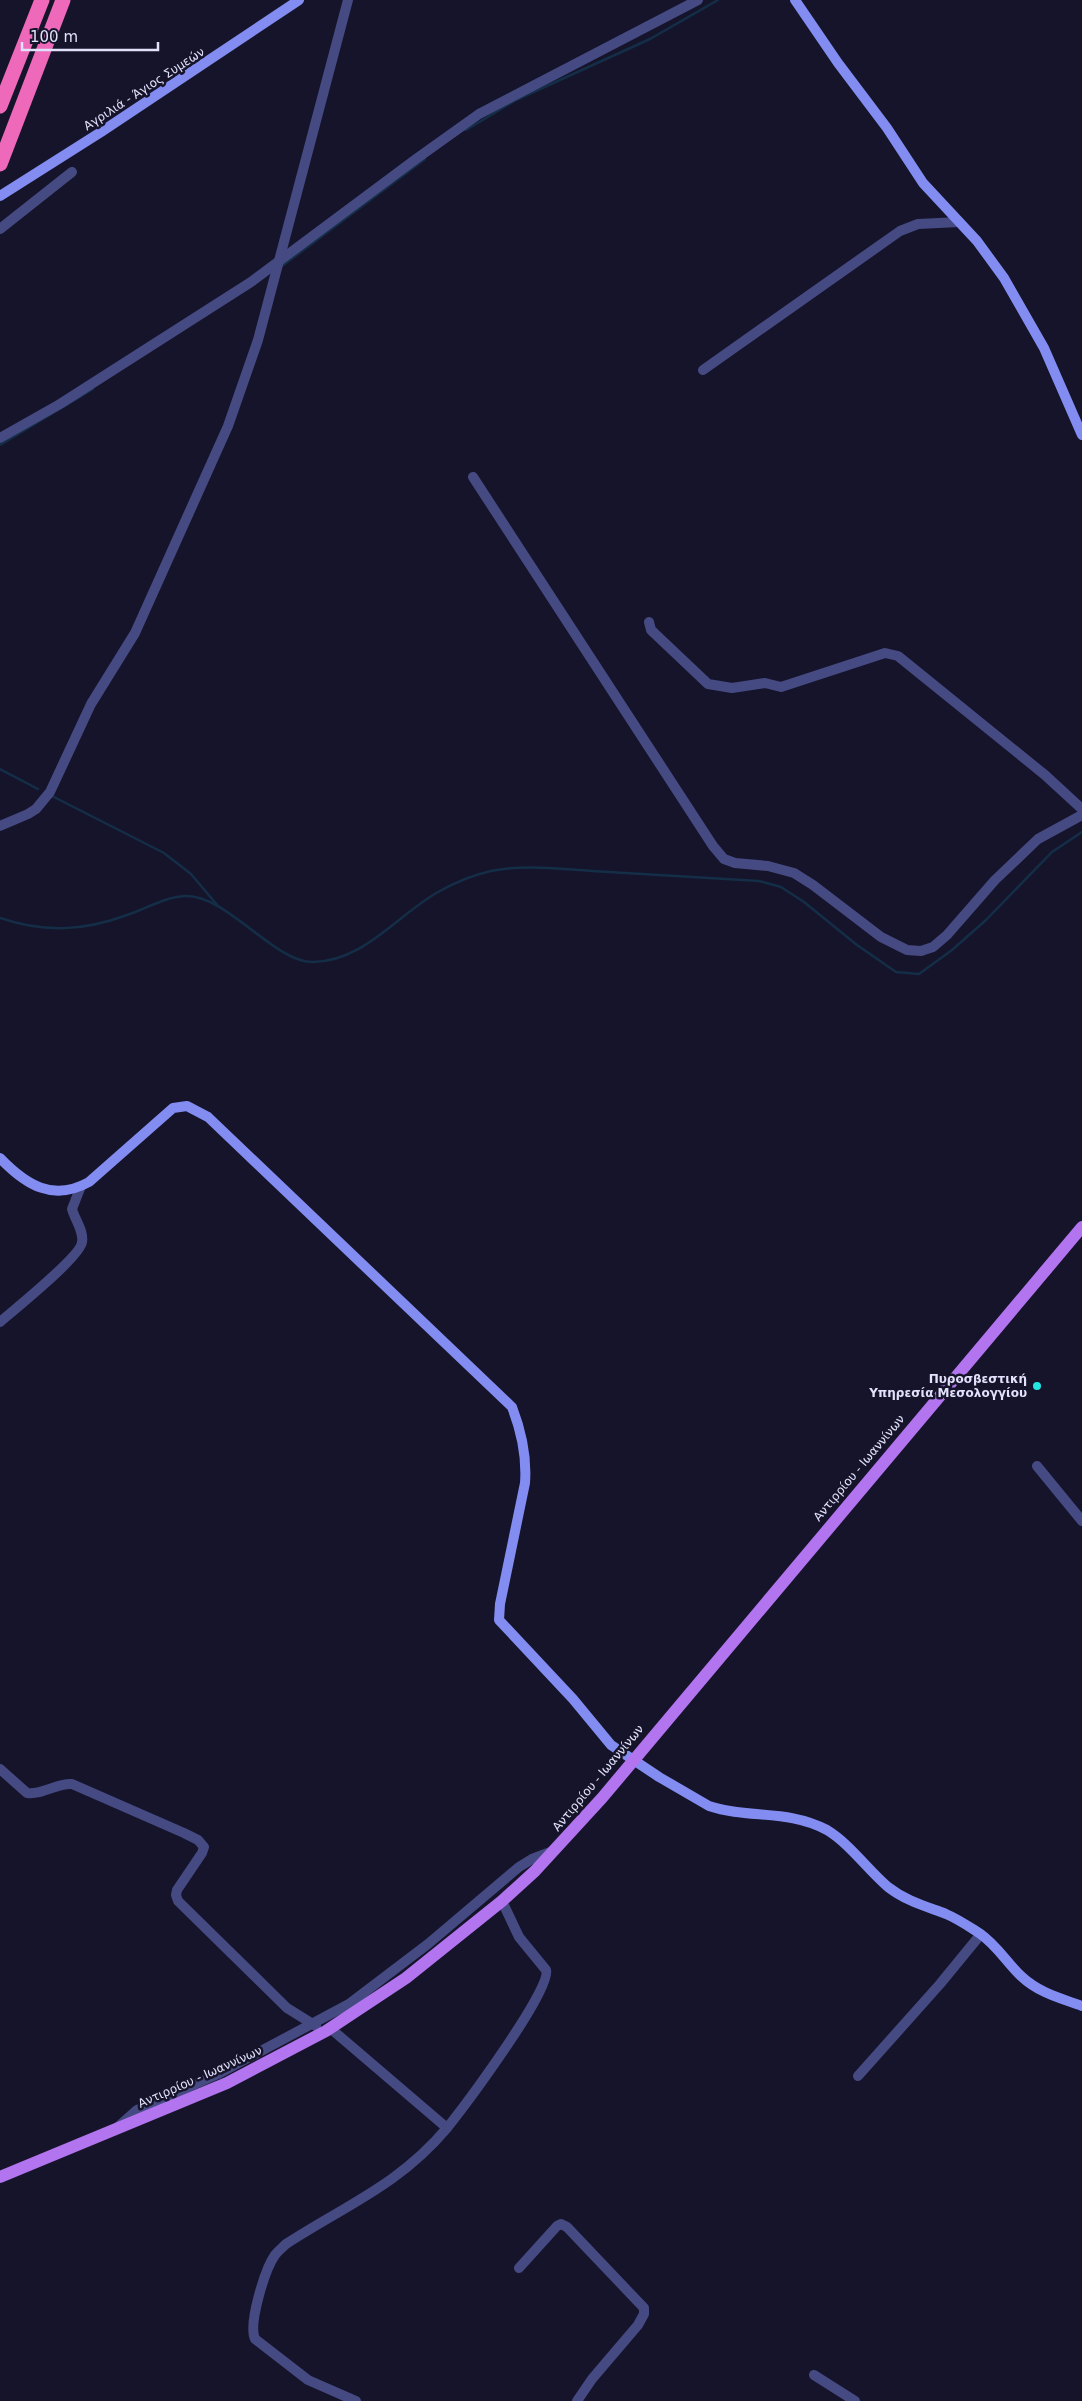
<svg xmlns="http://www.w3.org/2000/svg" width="1082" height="2401" viewBox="0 0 1082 2401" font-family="'DejaVu Sans',sans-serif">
	<rect width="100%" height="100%" fill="#16142a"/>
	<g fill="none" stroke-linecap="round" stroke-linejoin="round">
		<g stroke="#142e48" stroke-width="2.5">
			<polyline points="466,130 516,100 650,39 718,0"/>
			<polyline points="282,266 425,159"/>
			<polyline points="0,445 93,389"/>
			<polyline points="0,769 38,789"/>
			<polyline points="50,795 164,853 191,874 218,906"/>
			<path d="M0 918C44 933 84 931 127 915 146 909 164 897 185 896 226 894 275 963 313 962 364 961 396 916 438 892 454 883 473 875 491 871 524 864 559 869 592 871 648 874 703 878 759 881L781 887 804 902 857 945 896 972 919 974 952 950 986 920 1052 852 1082 832"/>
		</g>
		<g stroke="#454a83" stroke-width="10">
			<polyline points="0,229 72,172"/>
			<polyline points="703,370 900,231 918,224 959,222"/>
			<polyline points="0,438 60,404 251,282 416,159 479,114 698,0"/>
			<polyline points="473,477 713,846 724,859 735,863 768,866 794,873 813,885 881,937 907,950 921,951 933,947 947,935 995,880 1038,839 1082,815"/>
			<polyline points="649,622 651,630 708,684 732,688 765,683 781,687 885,653 898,656 1045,775 1082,809"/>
			<polyline points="0,826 28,814 36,809 50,792 91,704 135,633 228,426 258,340 348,0"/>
			<path d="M0 1322C14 1310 81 1256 82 1242 84 1231 75 1220 72 1209L81 1186"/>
			<polyline points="1037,1466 1082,1521"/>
			<path d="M0 1769 27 1793C43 1795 56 1783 72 1784L184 1833 198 1840 204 1847 202 1853 177 1890 176 1895 178 1901 287 2008 316 2026"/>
			<path d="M330 2028 447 2128C399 2185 346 2205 286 2244 282 2248 278 2251 275 2255 265 2269 248 2324 255 2339L308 2380 356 2401"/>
			<polyline points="858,2076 940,1984 981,1934"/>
			<polyline points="119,2126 137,2110 218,2074 349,2004 428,1944 519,1867 532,1859 553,1851"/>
			<path d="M447 2128C463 2108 553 1988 546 1970L519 1937 502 1901"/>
			<polyline points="519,2268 557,2226 561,2224 567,2227 644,2308 644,2314 638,2325 592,2379 577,2401"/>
			<polyline points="814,2375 855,2401"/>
		</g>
		<g stroke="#838df1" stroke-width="10">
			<polyline points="795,0 838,63 887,128 923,183 977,241 1004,278 1044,348 1082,435"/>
			<polyline points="0,196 101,132 299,0"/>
			<path d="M0 1158C26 1185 53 1202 89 1182L173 1108 187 1106 208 1117 512 1407C522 1433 527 1456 525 1483L500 1604 499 1620 573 1699 611 1745 659 1777 709 1806C748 1819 788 1809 827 1830 850 1844 867 1869 888 1887 906 1901 925 1906 946 1914 958 1919 968 1926 979 1933 996 1944 1007 1963 1021 1976 1039 1993 1060 1998 1082 2006"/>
		</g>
		<polyline stroke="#b274ef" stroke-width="12" points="0,2177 227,2083 326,2031 406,1978 502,1901 535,1871 602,1798 1082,1227"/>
		<g stroke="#ee69b9" stroke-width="15">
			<polyline points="0,106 42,0"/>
			<polyline points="0,164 63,0"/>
		</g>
	</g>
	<circle fill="#23e6e2" stroke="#16142a" stroke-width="2" cx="1037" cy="1386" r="5"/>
	<g text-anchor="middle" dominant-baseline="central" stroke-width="5" stroke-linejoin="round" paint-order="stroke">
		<g font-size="12" fill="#e1e1fc" stroke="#16142a">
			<text transform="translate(144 89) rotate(-33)">Αγριλιά - Άγιος Συμεών</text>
			<text transform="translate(859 1468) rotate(-50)">Αντιρρίου - Ιωαννίνων</text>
			<text transform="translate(598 1778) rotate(-50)">Αντιρρίου - Ιωαννίνων</text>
			<text transform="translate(200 2077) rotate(-24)">Αντιρρίου - Ιωαννίνων</text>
		</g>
		<g font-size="12" font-weight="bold" fill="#e1e1fc" stroke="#16142a" text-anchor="end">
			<text x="1027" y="1379">Πυροσβεστική<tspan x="1027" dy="14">Υπηρεσία Μεσολογγίου</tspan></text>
		</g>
	</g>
	<path d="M22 42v8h136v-8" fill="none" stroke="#e1e1fc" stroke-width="2.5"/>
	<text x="30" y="42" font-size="15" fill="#e1e1fc" stroke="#16142a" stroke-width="4" paint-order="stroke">100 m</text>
</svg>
